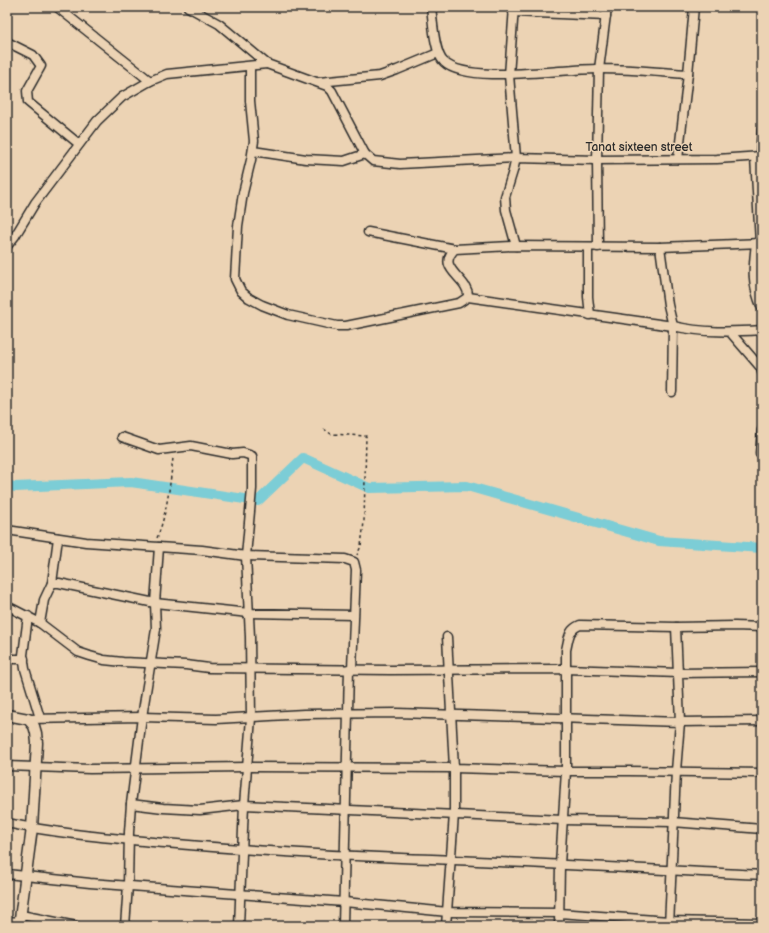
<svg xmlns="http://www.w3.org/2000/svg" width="769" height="933" viewBox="0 0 769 933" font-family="'Balsamiq Sans',sans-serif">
	<rect width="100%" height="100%" fill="#ecd3b4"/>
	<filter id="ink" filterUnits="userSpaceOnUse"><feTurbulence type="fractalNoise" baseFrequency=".025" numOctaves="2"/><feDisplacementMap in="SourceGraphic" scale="8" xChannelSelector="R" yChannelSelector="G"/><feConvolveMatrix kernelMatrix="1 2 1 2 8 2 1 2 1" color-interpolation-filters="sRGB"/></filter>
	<g filter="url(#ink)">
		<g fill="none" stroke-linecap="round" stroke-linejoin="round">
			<polyline stroke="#7ccdd6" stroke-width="10" points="7,485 15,487 131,482 258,501 303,458 369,488 467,486 659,541 762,548"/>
			<g stroke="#2b2b2b" stroke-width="11">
				<g id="minor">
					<polyline points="57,7 150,81"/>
					<polyline points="188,7 219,24 267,64 327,86 332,91 365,154 373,161 400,164 516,158 597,160 717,159 762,156"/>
					<path d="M431 7C433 21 434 53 444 62 468 85 565 68 600 69 629 69 659 72 688 74"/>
					<polyline points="514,7 509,75 516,158 513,171 505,197 506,210 516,246"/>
					<polyline points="513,12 606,16"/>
					<polyline points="7,42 33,55 41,66 27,91 28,102 79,144"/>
					<path d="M250 66V101L254 141 251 160 243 193 238 226 235 279 241 291 249 298 262 305 288 315 337 326H346L459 303 468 297C470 278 434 269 455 249L511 246 660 247 762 243"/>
					<polyline points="319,82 380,76 397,70 438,53"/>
					<polyline points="253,151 306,159 344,161 365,154"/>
					<polyline points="760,156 762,129"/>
					<polyline points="755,157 760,243"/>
					<polyline points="678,159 688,74 694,7"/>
					<polyline points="368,232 455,249"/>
					<path d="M756 243C753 269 751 283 762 308"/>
					<polyline points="7,246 15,236 35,203 97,121 122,97 150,81 167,74 267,64"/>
					<polyline points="588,247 588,297 590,315"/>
					<polyline points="598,247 597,160 599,69 607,7"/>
					<polyline points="660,247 668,305 673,326 672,392"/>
					<path d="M468 297 673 326C703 333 732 332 762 330"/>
					<polyline points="730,332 761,368 762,372"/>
					<polyline points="122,437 159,450 191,446 232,454 243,453 252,456 252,489 246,556 250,637 251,718 244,805 239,926"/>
					<polyline points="760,453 762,430"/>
					<polyline points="7,530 86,542 202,550 246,556 345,559 354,562 356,570 352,669"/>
					<polyline points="52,583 58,538"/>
					<polyline points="7,606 40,623 78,652 90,656 104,660 123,662 186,665 209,668 390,670 566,669 678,673 762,672"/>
					<polyline points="28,616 23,655 25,669 40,718"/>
					<polyline points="40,623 44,600 52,583 59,583 155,603 249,613 353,615"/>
					<polyline points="447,637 454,768 566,771 629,771 762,773"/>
					<polyline points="7,659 24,659"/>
					<polyline points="28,719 142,717 216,719 304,714 397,713 680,722 762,721"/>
					<polyline points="7,766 90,769 247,767 454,768 454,814 446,926"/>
					<polyline points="131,804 163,808 200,810 244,805 563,820 673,822 762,829"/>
					<path d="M7 823C59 834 113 838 165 843 244 850 322 855 401 858 521 862 642 869 762 875"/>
					<polyline points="7,874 90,883 344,902 448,912 559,913 669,921 762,923"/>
					<polyline points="21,915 76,926"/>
					<polyline points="7,921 20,922"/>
					<polyline points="125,926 128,885 129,832 131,804 142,717 156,629 155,603 159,547"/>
					<polyline points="343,926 349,669"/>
					<path d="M559 926 560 864 566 771V650C569 638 568 630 580 625L676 627 735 626 762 627"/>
					<polyline points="669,926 676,771 680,722 676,627"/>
				</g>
			</g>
			<g stroke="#2b2b2b" stroke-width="13">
				<polyline id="tertiary" points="7,715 28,719 34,726 36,733 37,743 32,828 19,926"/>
			</g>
			<g stroke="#2b2b2b" stroke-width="1.5" stroke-dasharray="3 3" stroke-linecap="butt">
				<polyline points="324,429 331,434 366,436 364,522 361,546 357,555"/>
				<path d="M157 538C167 513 170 485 173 458"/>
			</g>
			<use href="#minor" stroke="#ecd3b4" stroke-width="8"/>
			<use href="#tertiary" stroke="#ecd3b4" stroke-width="10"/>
		</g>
	</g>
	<g text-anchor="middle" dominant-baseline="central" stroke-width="3" stroke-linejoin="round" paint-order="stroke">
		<g font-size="12" fill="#2b2b2b" stroke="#ecd3b4">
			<text x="639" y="147">Tanat sixteen street</text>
		</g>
	</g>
	<rect width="769" height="933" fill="none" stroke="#ecd3b4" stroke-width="24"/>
	<rect x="12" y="12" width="745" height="909" fill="none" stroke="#2b2b2b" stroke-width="1.5" filter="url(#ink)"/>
</svg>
